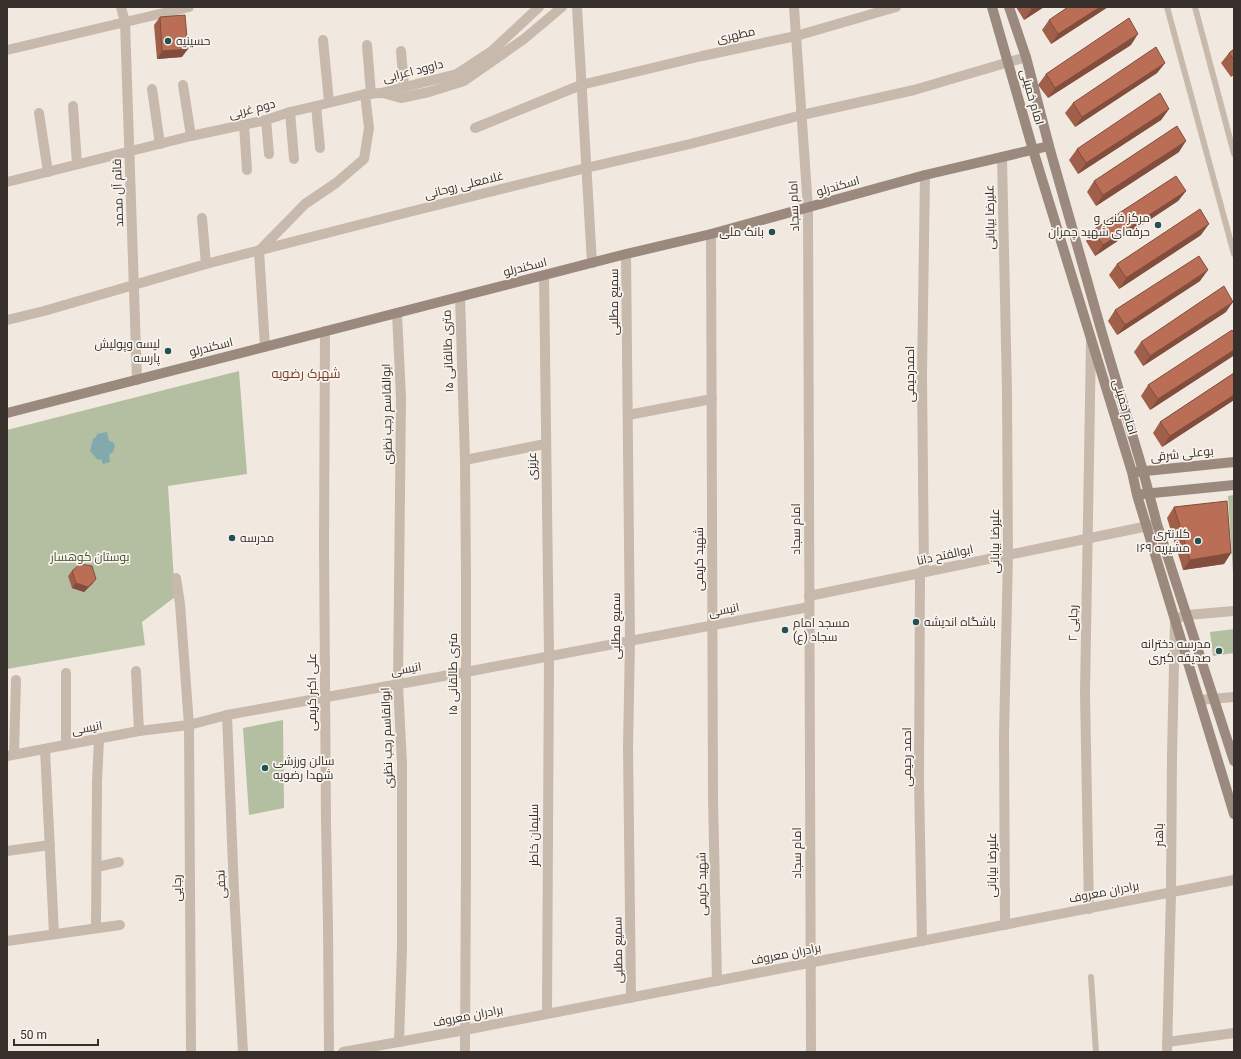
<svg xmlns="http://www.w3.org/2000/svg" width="1241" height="1059" viewBox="0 0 1241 1059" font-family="Roboto,Cairo,sans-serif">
	<rect width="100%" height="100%" fill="#f1e9e0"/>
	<g fill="#b4bea1">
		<polygon points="239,371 247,474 168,486 175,597 142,622 145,645 7,669 7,430"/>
		<polygon points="1234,495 1234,573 1233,573 1228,496"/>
		<polygon points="1234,629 1234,653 1213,656 1210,632"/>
		<polygon points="283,720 284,808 249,815 243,728"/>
	</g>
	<polygon fill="#82a9ab" points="107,432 109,441 113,442 115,446 113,452 109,455 110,462 103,464 101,459 98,460 90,451 93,439 96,437 97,434"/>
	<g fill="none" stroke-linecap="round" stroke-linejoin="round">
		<g stroke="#c8b9ad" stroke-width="6">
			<polyline points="1167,7 1234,254"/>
			<polyline points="1195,7 1234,154"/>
			<polyline points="1091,977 1096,1052"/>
		</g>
		<g stroke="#c8b9ad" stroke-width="10">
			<polyline points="121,7 125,22 137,380"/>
			<polyline points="577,7 592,263"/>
			<polyline points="794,7 808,208 811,1052"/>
			<polyline points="323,40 329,102"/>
			<polyline points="367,45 371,94"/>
			<polyline points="7,50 189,7"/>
			<polyline points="401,51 404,87"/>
			<polyline points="183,85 191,136"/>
			<polyline points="152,89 160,144"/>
			<polyline points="383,93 401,98 429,92 464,81 524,39 562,7"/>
			<polyline points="73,106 77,164"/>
			<polyline points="316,106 320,148"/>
			<polyline points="290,112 294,159"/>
			<polyline points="39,113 48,172"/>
			<polyline points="266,120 269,154"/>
			<polyline points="244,125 247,170"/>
			<polyline points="475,128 581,85 702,56 796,36 896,7"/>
			<polyline points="1002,158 1007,391 1008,555 1004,736 1005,925"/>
			<polyline points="7,182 191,136 266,120 290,112 316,106 365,94 381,93 457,74 492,51 539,7"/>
			<polyline points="202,218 206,264"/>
			<polyline points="711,234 713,799 717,981"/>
			<polyline points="626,254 630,641 628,748 631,998"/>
			<polyline points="544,275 549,656 547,1014"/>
			<polyline points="460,297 465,460 466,577 466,862 465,1052"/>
			<polyline points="397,313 401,398 398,684 402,764 402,948 399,1042"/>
			<polyline points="7,320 44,311 206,264 409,212 586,168 690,144 802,115 914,90 1026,57"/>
			<polyline points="325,331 324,545 326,822 328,925 329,1052"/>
			<polyline points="265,347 259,251 305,204 336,183 364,159 369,128 365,94"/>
			<polyline points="628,415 712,399"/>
			<polyline points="465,460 545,444"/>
			<polyline points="924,572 922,376 925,175"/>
			<polyline points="920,573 919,782 922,941"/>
			<polyline points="176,578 180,604 189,725 191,1052"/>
			<polyline points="809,596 1153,525"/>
			<polyline points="136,671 139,731"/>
			<polyline points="1200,700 1234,697"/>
			<polyline points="227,715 234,891 243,1052"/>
			<polyline points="66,745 66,673"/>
			<polyline points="45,749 54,934"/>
			<polyline points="14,754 16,680"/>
			<polyline points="7,756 139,731 189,725 227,715 466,672 809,607"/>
			<polyline points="7,851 50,845"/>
			<polyline points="97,867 119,862"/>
			<polyline points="1089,909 1085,693 1091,341"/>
			<polyline points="96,928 97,782 99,739"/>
			<polyline points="7,941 120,925"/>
			<polyline points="1167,1042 1234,1033"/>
			<polyline points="343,1052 465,1030 1234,880"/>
			<polyline points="1167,1052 1171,893 1172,755 1175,619 1187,615 1234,611"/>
		</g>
		<g stroke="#9b897e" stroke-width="10">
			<polyline points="992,7 1033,150 1132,472 1137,495 1234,814"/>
			<polyline points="1009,7 1026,57 1049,146 1102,333 1143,471 1157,524 1234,761"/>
			<polyline points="7,413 626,254 711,234 925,175 1049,146"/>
			<polyline points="1136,472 1234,462"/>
			<polyline points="1143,494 1234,485"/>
		</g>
	</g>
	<g fill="#a05f49">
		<polygon points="1016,7 1044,7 1024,20"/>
		<polygon points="1108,7 1051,44 1042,30 1049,20"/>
		<polygon points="160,17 182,57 157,59 154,25"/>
		<polygon points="1131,45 1048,98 1038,85 1046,74"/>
		<polygon points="1234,49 1234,75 1231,77 1221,63 1229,53"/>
		<polygon points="1165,63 1157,73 1075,127 1065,113 1073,103"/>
		<polygon points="1169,109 1161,120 1078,174 1069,160 1077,149"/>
		<polygon points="1179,152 1096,206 1087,192 1094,181"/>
		<polygon points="1186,191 1178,201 1095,256 1086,241 1093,230"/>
		<polygon points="1201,235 1119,289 1109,275 1117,264"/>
		<polygon points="1200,281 1117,335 1108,321 1115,310"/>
		<polygon points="1226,312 1143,366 1134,352 1141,342"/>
		<polygon points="1234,333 1234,355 1233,356 1150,410 1141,396 1148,385"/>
		<polygon points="1234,373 1234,400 1162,447 1153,433 1160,422"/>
		<polygon points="1174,507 1231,553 1224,564 1183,570 1167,518"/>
		<polygon points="72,571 96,579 92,584 84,592 72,588 68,576"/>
	</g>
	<g fill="#824d3c">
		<polygon points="1036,7 1044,7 1024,20 1032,9"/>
		<polygon points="1100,7 1108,7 1051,44 1058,34"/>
		<polygon points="1138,34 1131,45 1048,98 1055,88"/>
		<polygon points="188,49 182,57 157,59 162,51"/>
		<polygon points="1165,63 1157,73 1075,127 1082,117"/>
		<polygon points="1169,109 1161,120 1078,174 1086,163"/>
		<polygon points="1186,141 1179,152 1096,206 1103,195"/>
		<polygon points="1186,191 1178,201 1095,256 1103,245"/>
		<polygon points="1209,224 1201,235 1119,289 1126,278"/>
		<polygon points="1208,270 1200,281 1117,335 1125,325"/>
		<polygon points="1233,302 1226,312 1143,366 1150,356"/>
		<polygon points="1234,350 1234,355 1233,356 1150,410 1158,399"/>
		<polygon points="1234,395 1234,400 1162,447 1170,436"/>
		<polygon points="1231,553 1224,564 1183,570 1190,560"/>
		<polygon points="96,579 92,584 84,592 72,588 76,583"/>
	</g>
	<g fill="#ba6e55" stroke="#824d3c">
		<polygon points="1030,7 1036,7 1032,9"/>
		<polygon points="1068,7 1100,7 1058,34 1049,20"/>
		<polygon points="185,15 188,49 162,51 160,17"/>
		<polygon points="1129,18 1138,34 1055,88 1046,74"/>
		<polygon points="1156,47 1165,63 1082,117 1073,103"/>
		<polygon points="1234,49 1234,60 1229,53"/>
		<polygon points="1160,93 1169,109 1086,163 1077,149"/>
		<polygon points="1177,126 1186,141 1103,195 1094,181"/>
		<polygon points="1176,176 1186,191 1103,245 1093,230"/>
		<polygon points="1200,209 1209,224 1126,278 1117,264"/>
		<polygon points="1199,256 1208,270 1125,325 1115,310"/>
		<polygon points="1224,286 1233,302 1150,356 1141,342"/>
		<polygon points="1232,330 1234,333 1234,350 1158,399 1148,385"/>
		<polygon points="1234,373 1234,395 1170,436 1160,422"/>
		<polygon points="1227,501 1231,553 1190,560 1174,507"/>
		<polygon points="80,564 92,566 96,579 88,587 76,583 72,571"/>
	</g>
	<g fill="#245054" stroke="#f8f3ec" stroke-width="1.5">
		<circle cx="168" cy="41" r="4"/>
		<circle cx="1158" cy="225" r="4"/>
		<circle cx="772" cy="232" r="4"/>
		<circle cx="168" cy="351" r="4"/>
		<circle cx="232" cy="538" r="4"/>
		<circle cx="1198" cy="541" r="4"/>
		<circle cx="916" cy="622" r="4"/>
		<circle cx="785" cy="630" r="4"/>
		<circle cx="1219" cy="651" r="4"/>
		<circle cx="265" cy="768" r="4"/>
	</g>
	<g text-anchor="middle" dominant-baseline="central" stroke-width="3.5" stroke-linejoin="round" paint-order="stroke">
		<g font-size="12" fill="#372f2b" stroke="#f8f3ec">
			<text transform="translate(736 35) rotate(-12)">مطهری</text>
			<text transform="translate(413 71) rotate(-14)">داوود اعرابی</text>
			<text transform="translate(1032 97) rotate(74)">امام خمینی</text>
			<text transform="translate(252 109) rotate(-14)">دوم غربی</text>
			<text transform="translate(464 185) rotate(-14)">غلامعلی روحانی</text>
			<text transform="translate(838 186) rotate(-16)">اسکندرلو</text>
			<text transform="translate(118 193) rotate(-92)">قائم آل محمد</text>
			<text transform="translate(794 206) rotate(-92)">امام سجاد</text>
			<text transform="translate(990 217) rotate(-91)">علیرضا بیابانی</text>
			<text transform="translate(525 267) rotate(-14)">اسکندرلو</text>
			<text transform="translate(614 302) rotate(-90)">سمیع مطلبی</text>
			<text transform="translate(211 347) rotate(-14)">اسکندرلو</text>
			<text transform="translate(448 351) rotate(-92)">۱۵ متری طالقانی</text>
			<text transform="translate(910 374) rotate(-90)">احمدرحیمی</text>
			<text transform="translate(1125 407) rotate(73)">امام خمینی</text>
			<text transform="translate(387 414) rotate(-91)">ابوالقاسم رجب نظری</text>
			<text transform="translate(1182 454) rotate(-6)">بوعلی شرقی</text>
			<text transform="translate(532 466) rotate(-91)">عزیزی</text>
			<text transform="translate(796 529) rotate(-90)">امام سجاد</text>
			<text transform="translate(995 541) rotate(-90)">علیرضا بیابانی</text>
			<text transform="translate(945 555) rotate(-12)">ابوالفتح دانا</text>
			<text transform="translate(699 559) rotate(-90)">شهید کریمی</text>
			<text transform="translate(724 610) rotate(-11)">انیسی</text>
			<text transform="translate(1073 623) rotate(-89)">رجایی ۲</text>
			<text transform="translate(616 626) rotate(-90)">سمیع مطلبی</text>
			<text transform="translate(406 669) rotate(-10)">انیسی</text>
			<text transform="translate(453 674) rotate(-90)">۱۵ متری طالقانی</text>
			<text transform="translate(312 692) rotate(-90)">علی اکبر کریمی</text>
			<text transform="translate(87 728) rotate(-10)">انیسی</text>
			<text transform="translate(387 738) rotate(-92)">ابوالقاسم رجب نظری</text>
			<text transform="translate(907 757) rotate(-90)">احمد رحیمی</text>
			<text transform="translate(534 835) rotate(-90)">سلیمان خاطر</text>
			<text transform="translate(1159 835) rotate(-90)">باهنر</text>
			<text transform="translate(797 853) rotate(-90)">امام سجاد</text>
			<text transform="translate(992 865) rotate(-90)">علیرضا بیابانی</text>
			<text transform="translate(221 884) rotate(-93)">نجفی</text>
			<text transform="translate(702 884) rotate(-91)">شهید کریمی</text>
			<text transform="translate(177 888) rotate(-90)">رجایی</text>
			<text transform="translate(1104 892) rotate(-11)">برادران معروف</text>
			<text transform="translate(618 950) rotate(-91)">سمیع مطلبی</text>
			<text transform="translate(786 954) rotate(-11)">برادران معروف</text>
			<text transform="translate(468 1016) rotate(-11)">برادران معروف</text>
		</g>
		<g font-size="12" fill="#372f2b" stroke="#f8f3ec" text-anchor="start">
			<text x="176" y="41">حسینیه</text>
			<text x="1150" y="218" text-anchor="end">مرکز فنی و<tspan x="1150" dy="14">حرفه‌ای شهید چمران</tspan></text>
			<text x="764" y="232" text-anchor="end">بانک ملی</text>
			<text x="160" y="344" text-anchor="end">لیسه وپولیش<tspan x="160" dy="14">پارسه</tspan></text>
			<text x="1190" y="534" text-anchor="end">کلانتری<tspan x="1190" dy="14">۱۶۹ مشیریه</tspan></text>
			<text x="240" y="538">مدرسه</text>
			<text x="924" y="622">باشگاه اندیشه</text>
			<text x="793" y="623">مسجد امام<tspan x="793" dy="14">سجاد (ع)</tspan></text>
			<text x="1211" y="644" text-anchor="end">مدرسه دخترانه<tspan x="1211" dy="14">صدیقه کبری</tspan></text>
			<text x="273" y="761">سالن ورزشی<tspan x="273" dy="14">شهدا رضویه</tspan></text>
		</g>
		<g font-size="12" fill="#465231" stroke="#f8f3ec">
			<text x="90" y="557">بوستان کوهسار</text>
		</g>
		<g font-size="13" fill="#7d402c" stroke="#f8f3ec">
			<text x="306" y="373">شهرک رضویه</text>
		</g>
	</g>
	<rect width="1241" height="1059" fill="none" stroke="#372f2b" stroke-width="16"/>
	<path d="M14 1039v6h84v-6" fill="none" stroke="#372f2b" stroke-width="2"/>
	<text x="20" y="1039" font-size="12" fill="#372f2b" stroke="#f8f3ec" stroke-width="3" paint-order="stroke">50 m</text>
</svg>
